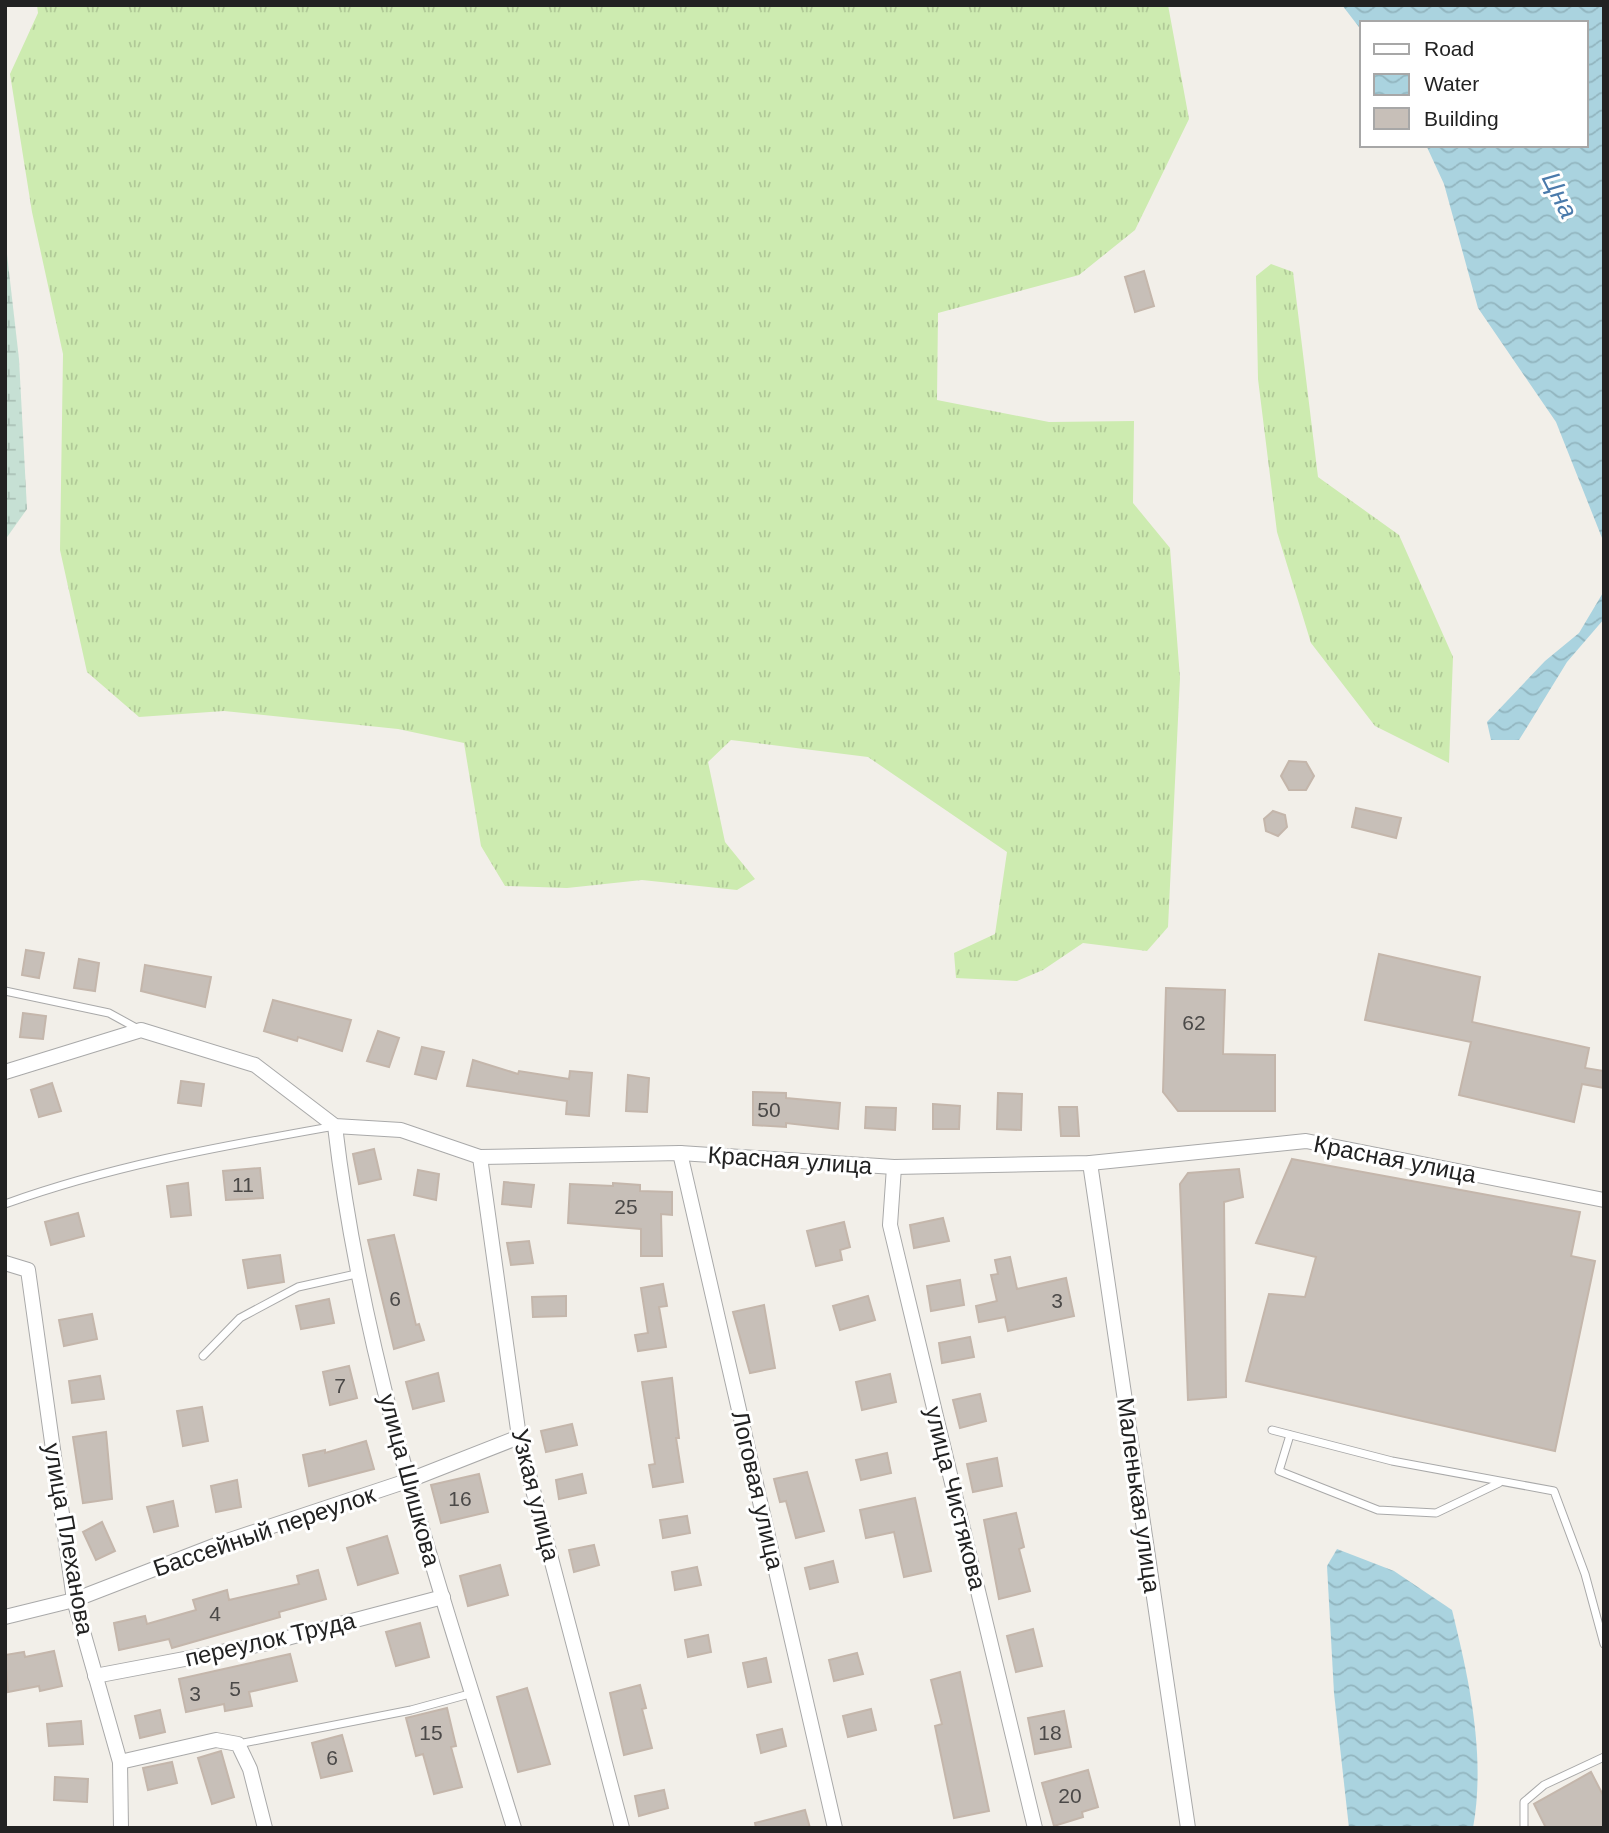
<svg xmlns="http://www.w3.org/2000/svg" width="1609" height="1833" viewBox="0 0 1609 1833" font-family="Helvetica,sans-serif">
	<defs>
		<pattern id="grass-tufts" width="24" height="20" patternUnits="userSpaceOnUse" patternTransform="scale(1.75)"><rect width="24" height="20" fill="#cdebb0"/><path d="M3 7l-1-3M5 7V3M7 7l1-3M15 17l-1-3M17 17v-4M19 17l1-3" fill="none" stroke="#b0c997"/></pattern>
		<pattern id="wetland-marsh" width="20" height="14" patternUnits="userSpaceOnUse" patternTransform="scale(1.75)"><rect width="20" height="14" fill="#c6e0d4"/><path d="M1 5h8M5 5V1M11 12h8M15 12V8" fill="none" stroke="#aac0b6"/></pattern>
		<pattern id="water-waves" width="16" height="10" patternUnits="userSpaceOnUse" patternTransform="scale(1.75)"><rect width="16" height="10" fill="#aad3df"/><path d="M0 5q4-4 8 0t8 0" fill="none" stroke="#92b5bf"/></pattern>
	</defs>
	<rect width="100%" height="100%" fill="#f2efe9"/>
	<g fill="url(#grass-tufts)">
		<polygon points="37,5 1168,5 1189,119 1135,230 1079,275 938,313 937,400 1049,422 1134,421 1133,503 1170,548 1180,678 1168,927 1147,951 1083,943 1043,970 1017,981 956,978 954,953 995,934 1007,852 868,757 731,740 708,762 725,842 755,879 737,890 642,880 567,888 505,886 481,846 464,743 398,729 224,711 139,717 87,672 60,550 63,354 32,212 10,74 38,13"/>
		<polygon points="1271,264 1293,272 1318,477 1399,535 1453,657 1449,763 1375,726 1311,643 1277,532 1258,379 1256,276"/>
	</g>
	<polygon fill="url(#wetland-marsh)" points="5,237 19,359 27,509 5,540"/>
	<g fill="url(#water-waves)">
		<polygon points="1342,5 1604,5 1604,543 1556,422 1478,308 1444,184 1426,145 1586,145 1586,23 1362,23 1362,31"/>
		<polygon points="1604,591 1604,619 1567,662 1519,740 1491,740 1487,722 1545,661 1579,633"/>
		<path d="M1337 1549 1394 1571 1452 1610C1469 1679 1486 1756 1473 1828H1349L1334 1693 1327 1566Z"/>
	</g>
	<g fill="#c7bfb8" stroke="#c4b6ab" stroke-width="2">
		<polygon points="1144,271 1154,306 1135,312 1125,277"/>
		<polygon points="1289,761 1306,762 1314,776 1306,790 1289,790 1281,776"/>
		<polygon points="1356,808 1401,818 1396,838 1352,827"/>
		<polygon points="1273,811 1285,815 1287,827 1278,836 1266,831 1264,819"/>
		<polygon points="26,950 44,953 39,978 22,975"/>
		<polygon points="1379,954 1480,977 1472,1022 1589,1048 1585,1068 1604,1071 1604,1088 1582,1084 1574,1122 1459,1095 1471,1042 1365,1020"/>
		<polygon points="79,959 99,963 95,991 74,988"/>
		<polygon points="145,965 211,977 205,1007 141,991"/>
		<polygon points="1166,988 1225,990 1223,1054 1275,1055 1275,1111 1178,1111 1163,1092"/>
		<polygon points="273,1000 351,1020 342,1051 298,1037 297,1041 264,1031"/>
		<polygon points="23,1013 46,1016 43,1039 20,1037"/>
		<polygon points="378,1031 399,1038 389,1067 367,1061"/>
		<polygon points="422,1047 444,1052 436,1079 415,1074"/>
		<polygon points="473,1060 518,1074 519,1071 569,1079 570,1071 592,1073 589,1116 566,1114 567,1101 467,1086"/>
		<polygon points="628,1075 649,1078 647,1112 626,1111"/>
		<polygon points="181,1081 204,1084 201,1106 178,1103"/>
		<polygon points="52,1083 61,1111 39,1117 31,1090"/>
		<polygon points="753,1092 786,1093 786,1098 840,1103 838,1129 786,1123 786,1127 753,1125"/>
		<polygon points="998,1093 1022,1094 1021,1130 997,1129"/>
		<polygon points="933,1104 960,1106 959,1129 933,1129"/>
		<polygon points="866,1107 896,1108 895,1130 865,1128"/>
		<polygon points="1059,1107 1077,1107 1079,1136 1061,1136"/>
		<polygon points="374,1149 381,1179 359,1184 353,1154"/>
		<polygon points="1292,1159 1580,1212 1571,1256 1595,1261 1555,1451 1246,1381 1269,1294 1305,1297 1316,1257 1256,1243"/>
		<polygon points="260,1168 263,1198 226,1200 223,1171"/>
		<polygon points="1239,1169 1243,1197 1224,1202 1226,1397 1188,1400 1180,1184 1188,1173"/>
		<polygon points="418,1170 439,1174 436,1200 414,1195"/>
		<polygon points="504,1182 534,1185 531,1207 502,1204"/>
		<polygon points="188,1183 191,1215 171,1217 167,1186"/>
		<polygon points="613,1183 640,1185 640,1191 672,1192 672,1215 661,1214 662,1256 641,1256 641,1229 568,1223 570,1184 613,1186"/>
		<polygon points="78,1213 84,1236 51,1245 45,1222"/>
		<polygon points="943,1218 949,1241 914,1248 910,1225"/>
		<polygon points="844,1222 850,1247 840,1250 842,1260 816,1266 807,1231"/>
		<polygon points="394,1235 416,1325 419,1324 424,1340 394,1349 368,1240"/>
		<polygon points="529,1241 533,1263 511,1265 507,1243"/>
		<polygon points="280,1255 284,1282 248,1288 243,1260"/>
		<polygon points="1010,1257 1017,1289 1066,1278 1074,1316 1008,1331 1005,1317 979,1322 976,1306 997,1301 991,1275 998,1274 995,1260"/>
		<polygon points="960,1280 964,1305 931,1311 927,1286"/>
		<polygon points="663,1284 667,1306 659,1307 666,1347 638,1351 635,1335 648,1333 641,1288"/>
		<polygon points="566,1296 566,1316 533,1317 532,1297"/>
		<polygon points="868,1296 875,1320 840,1330 833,1306"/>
		<polygon points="329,1299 334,1323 301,1329 296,1306"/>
		<polygon points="764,1305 775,1368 750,1373 733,1312"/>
		<polygon points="92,1314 97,1339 64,1346 59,1320"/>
		<polygon points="970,1337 974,1357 942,1363 939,1343"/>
		<polygon points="349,1366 357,1398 330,1405 323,1372"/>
		<polygon points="438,1373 444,1401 413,1409 406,1382"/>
		<polygon points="890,1374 896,1402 862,1410 856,1382"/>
		<polygon points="100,1376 104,1399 72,1403 69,1381"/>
		<polygon points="672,1378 679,1438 676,1438 683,1482 653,1487 649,1465 655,1464 642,1382"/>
		<polygon points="980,1394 986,1421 960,1428 953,1400"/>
		<polygon points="202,1407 208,1441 183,1446 177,1411"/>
		<polygon points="572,1424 577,1445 546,1452 541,1431"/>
		<polygon points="106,1432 112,1499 83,1503 73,1437"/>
		<polygon points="366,1441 374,1469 309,1486 303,1455 325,1450 325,1453"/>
		<polygon points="887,1453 891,1473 861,1480 856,1460"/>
		<polygon points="997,1458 1002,1486 973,1492 967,1464"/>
		<polygon points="807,1472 824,1531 796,1538 786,1501 780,1502 774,1479"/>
		<polygon points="479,1474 488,1512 441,1523 431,1485"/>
		<polygon points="582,1474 586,1493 559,1499 556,1480"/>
		<polygon points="237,1480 241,1507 216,1512 211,1486"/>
		<polygon points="915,1498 931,1571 904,1577 894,1532 866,1538 860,1510"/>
		<polygon points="173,1501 178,1526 154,1532 147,1507"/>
		<polygon points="1016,1513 1024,1547 1019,1549 1030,1591 999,1599 984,1520"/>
		<polygon points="687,1516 690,1533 663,1538 660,1520"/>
		<polygon points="102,1522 115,1551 96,1560 83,1532"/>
		<polygon points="387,1536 398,1573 358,1585 347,1548"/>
		<polygon points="594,1545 599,1565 574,1572 569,1550"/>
		<polygon points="833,1561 838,1582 810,1589 805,1568"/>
		<polygon points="500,1565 508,1595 468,1606 460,1576"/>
		<polygon points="697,1567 701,1585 675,1590 672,1572"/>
		<polygon points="318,1570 326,1599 279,1612 280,1617 172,1648 169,1639 119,1650 114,1623 145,1616 147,1624 196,1610 193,1600 227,1590 229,1600 299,1584 297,1576"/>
		<polygon points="420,1623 429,1657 396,1666 386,1632"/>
		<polygon points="1033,1629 1042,1666 1016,1672 1007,1636"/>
		<polygon points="708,1635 711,1652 688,1657 685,1640"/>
		<polygon points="54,1651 62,1686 40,1691 39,1686 8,1692 5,1655 24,1652 25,1657"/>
		<polygon points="857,1653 863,1674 834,1681 829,1660"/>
		<polygon points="290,1654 297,1681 249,1692 252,1706 225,1711 224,1704 186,1712 179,1679"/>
		<polygon points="766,1658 771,1682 748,1687 743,1663"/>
		<polygon points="960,1672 989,1811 954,1818 935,1726 942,1724 931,1680"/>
		<polygon points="640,1685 646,1708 642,1709 652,1748 624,1755 610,1693"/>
		<polygon points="527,1688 550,1764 518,1772 497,1697"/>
		<polygon points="447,1708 456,1746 451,1747 462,1787 434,1794 423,1754 416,1756 406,1718"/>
		<polygon points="871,1709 876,1730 848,1737 843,1716"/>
		<polygon points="160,1710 165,1732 140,1738 135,1716"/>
		<polygon points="1064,1711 1071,1747 1035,1754 1028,1718"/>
		<polygon points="81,1721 83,1744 49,1746 47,1724"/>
		<polygon points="782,1729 786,1746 761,1753 757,1735"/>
		<polygon points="342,1735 352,1771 321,1778 312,1743"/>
		<polygon points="221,1751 234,1797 212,1804 198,1758"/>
		<polygon points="172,1762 177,1783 148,1790 143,1768"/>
		<polygon points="1088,1770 1098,1807 1082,1812 1083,1817 1054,1826 1042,1783"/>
		<polygon points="1591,1772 1604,1797 1604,1828 1546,1828 1534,1804"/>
		<polygon points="55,1777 88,1779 87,1802 54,1800"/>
		<polygon points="664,1790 668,1808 639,1816 635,1796"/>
		<polygon points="805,1810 810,1828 756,1828 755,1823"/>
	</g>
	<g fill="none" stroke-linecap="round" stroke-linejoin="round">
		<g stroke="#a9a9a9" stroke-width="9">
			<g id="service">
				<polyline points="5,991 109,1013 140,1030"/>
				<path d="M5 1204C113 1165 223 1146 335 1126"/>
				<polyline points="203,1356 240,1318 298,1287 356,1274"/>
				<polyline points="1272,1430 1392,1461 1554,1491 1585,1574 1604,1644"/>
				<polyline points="1290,1435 1279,1471 1378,1510 1436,1513 1499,1483"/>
				<polyline points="238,1744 411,1710 473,1693"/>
				<polyline points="1524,1828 1524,1802 1544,1785 1604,1757"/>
			</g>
		</g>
		<g stroke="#a9a9a9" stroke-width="16">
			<g id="minor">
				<polyline points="5,1072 141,1030 255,1065 335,1126 401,1130 480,1157 680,1153 894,1167 1090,1163 1306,1141 1604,1200"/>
				<path d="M335 1126C363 1367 443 1597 514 1828"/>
				<polyline points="680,1153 835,1828"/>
				<polyline points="480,1157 519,1437 622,1828"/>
				<polyline points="1090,1163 1188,1828"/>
				<polyline points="894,1167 890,1225 1035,1828"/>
				<polyline points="5,1263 28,1270 74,1600 120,1762 121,1828"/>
				<polyline points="5,1617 74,1600 224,1542 407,1481 519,1437"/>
				<polyline points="95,1676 268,1643 443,1597"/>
				<polyline points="120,1762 216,1740 238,1744 250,1769 265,1828"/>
			</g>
		</g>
		<use href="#service" stroke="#fff" stroke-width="7"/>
		<use href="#minor" stroke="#fff" stroke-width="14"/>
	</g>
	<g text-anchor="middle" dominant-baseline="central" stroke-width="6" stroke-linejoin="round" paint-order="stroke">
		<g font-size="21" fill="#4b4948">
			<text x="1194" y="1022">62</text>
			<text x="769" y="1109">50</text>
			<text x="243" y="1184">11</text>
			<text x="626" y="1206">25</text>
			<text x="395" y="1298">6</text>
			<text x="1057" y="1300">3</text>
			<text x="340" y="1385">7</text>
			<text x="460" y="1498">16</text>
			<text x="215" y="1613">4</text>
			<text x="235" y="1688">5</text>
			<text x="195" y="1693">3</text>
			<text x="431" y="1732">15</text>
			<text x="1050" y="1732">18</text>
			<text x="332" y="1757">6</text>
			<text x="1070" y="1795">20</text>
		</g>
		<g font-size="24" fill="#222" stroke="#fff">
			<text transform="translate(1395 1159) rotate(11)">Красная улица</text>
			<text transform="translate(790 1160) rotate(4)">Красная улица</text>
			<text transform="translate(410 1480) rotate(75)">улица Шишкова</text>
			<text transform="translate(758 1490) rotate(77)">Логовая улица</text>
			<text transform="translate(536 1495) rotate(76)">Узкая улица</text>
			<text transform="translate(1139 1495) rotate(82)">Маленькая улица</text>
			<text transform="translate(956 1498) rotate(76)">улица Чистякова</text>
			<text transform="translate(264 1531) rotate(-19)">Бассейный переулок</text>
			<text transform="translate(69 1539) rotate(80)">улица Плеханова</text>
			<text transform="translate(270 1639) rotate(-13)">переулок Труда</text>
		</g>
		<g font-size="26" font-style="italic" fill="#4a7aab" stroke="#fff">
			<text transform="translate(1560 195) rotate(63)">Цна</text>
		</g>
	</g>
	<rect width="1609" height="1833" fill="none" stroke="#222222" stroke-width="14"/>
	<rect x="1360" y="21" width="228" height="126" fill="#ffffff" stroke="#a7a7a7" stroke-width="2"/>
	<rect x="1374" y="44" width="35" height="10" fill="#ffffff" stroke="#a7a7a7" stroke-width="2"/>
	<text x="1424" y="56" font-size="21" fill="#222222">Road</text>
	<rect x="1374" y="74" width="35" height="21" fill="url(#water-waves)" stroke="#a7a7a7" stroke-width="2"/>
	<text x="1424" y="91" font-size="21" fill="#222222">Water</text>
	<rect x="1374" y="108" width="35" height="21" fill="#c7bfb8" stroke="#a7a7a7" stroke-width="2"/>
	<text x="1424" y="126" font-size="21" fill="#222222">Building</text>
</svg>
